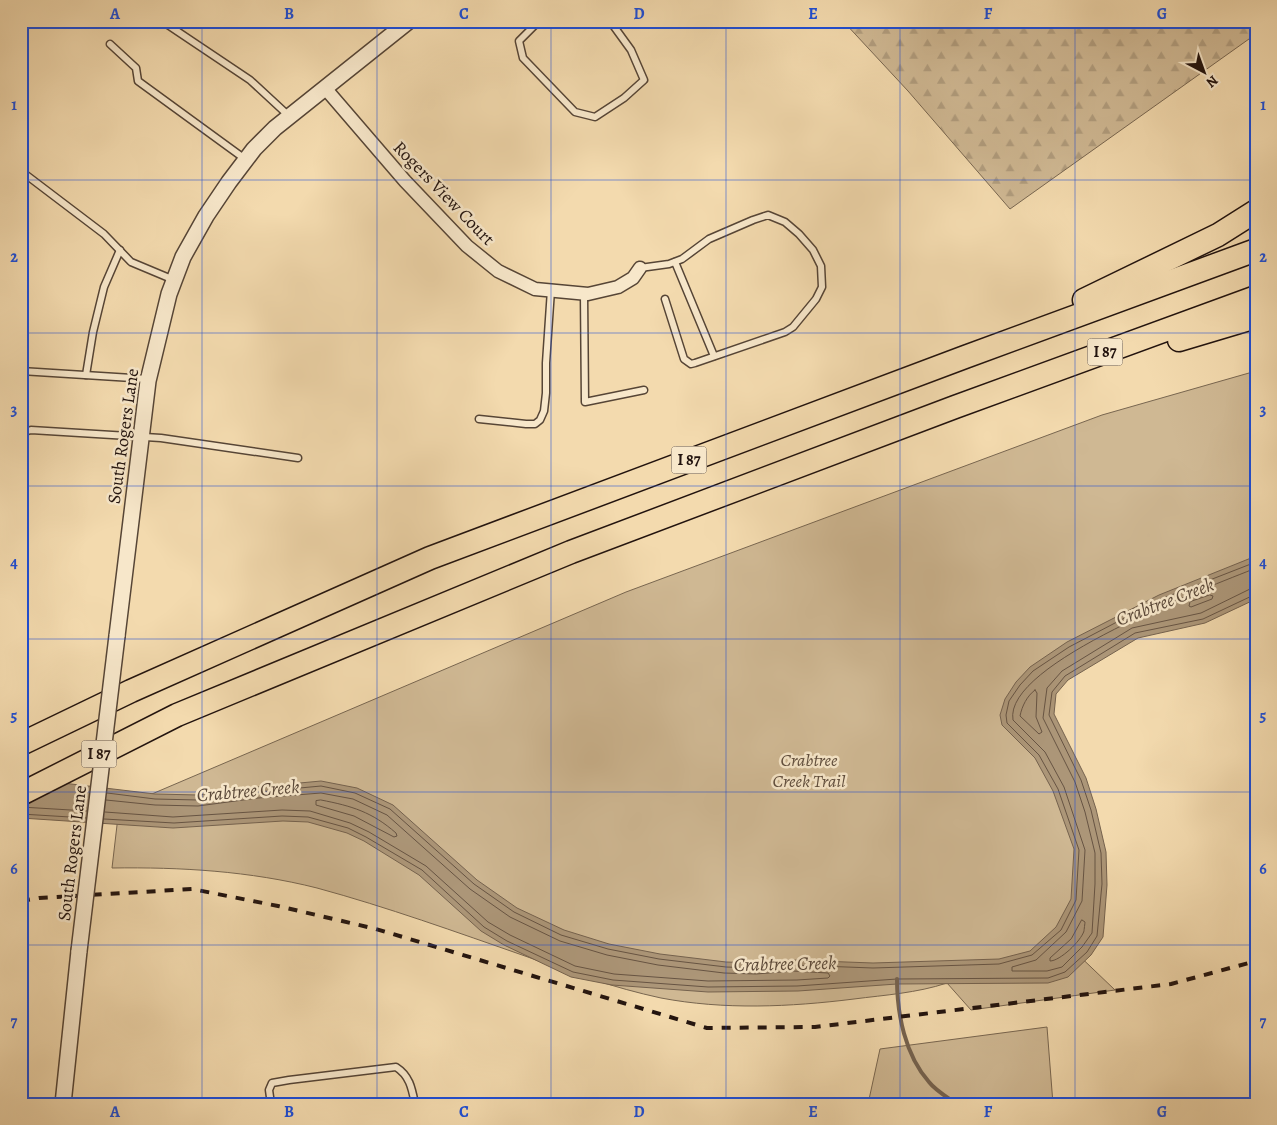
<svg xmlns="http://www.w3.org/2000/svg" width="1277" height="1125" viewBox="0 0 1277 1125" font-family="Alegreya,serif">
	<defs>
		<pattern id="forest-firs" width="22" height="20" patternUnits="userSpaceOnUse" patternTransform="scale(1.25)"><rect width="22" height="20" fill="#cfb893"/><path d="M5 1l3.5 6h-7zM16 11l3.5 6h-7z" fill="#b19d7e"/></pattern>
	</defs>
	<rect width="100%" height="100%" fill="#f3daae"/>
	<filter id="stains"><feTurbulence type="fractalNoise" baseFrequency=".004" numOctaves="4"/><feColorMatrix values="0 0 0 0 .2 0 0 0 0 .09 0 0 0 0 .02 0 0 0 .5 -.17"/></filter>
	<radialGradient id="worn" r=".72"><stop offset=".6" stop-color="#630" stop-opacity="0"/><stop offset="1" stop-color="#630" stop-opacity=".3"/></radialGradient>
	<polygon fill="url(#forest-firs)" stroke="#786650" points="843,21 1256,21 1256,34 1010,209 908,91"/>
	<g fill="#cfb893" stroke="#786650">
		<path d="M1256 371V573L1040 678 1083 824 1070 947 1115 990 971 1010 947 983C917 993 885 995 854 999 790 1007 724 1010 661 998 614 988 570 972 525 956 456 932 387 907 317 888 250 871 180 867 112 868L119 808 626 592 1102 415Z"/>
		<polygon points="1047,1027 1053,1104 868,1104 880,1049"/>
	</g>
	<polygon fill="#ac9678" stroke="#75624e" points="1256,556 1256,599 1205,623 1138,638 1068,680 1056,694 1054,714 1086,778 1096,809 1106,852 1107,885 1103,937 1091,955 1068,977 1048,983 897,984 798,991 708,992 612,985 571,977 504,945 481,931 419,875 364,841 347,833 308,822 283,821 173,828 21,818 21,778 155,794 198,795 257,787 321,781 357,788 393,805 477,880 517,908 564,930 609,944 660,954 726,962 756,963 793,960 873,963 999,959 1030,951 1056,927 1071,899 1074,849 1053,791 1035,758 1002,725 1000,715 1005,699 1016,682 1030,667 1067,642 1159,595"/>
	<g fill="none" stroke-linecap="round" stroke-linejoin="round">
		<g stroke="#675443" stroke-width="1">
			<path d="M1256 568C1212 586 1003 663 1013 720L1045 752 1064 787 1085 850 1082 901 1066 932 1036 960 1012 967V971H1047L1062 967 1082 947 1092 933 1095 884V853L1085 812 1075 782 1043 718 1047 688 1062 671 1132 628 1201 613 1250 589 1256 588"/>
			<polygon points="1210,595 1213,596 1212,599 1191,607 1189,606 1190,602"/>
			<path d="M1035 690 1037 693 1036 717 1042 732 1039 734 1020 716C1022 706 1027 696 1035 690Z"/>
			<polyline points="107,793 155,799 198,800 257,792 321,786 355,793 390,809 474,884 514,912 561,935 608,949 659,959 726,967 756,968 793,965 873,968 999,964 1032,955 1061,930 1076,900 1079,850 1058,789 1039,755 1007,723 1006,715 1009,701 1020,685 1033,671 1069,647 1161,599 1256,562"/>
			<path d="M321 800C352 806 372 812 396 833L397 836 394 837 354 816 316 805V801Z"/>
			<polyline points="21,807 87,811"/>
			<polyline points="105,812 173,817 282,810 310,811 350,823 369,832 426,866 488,922 510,935 575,966 614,974 708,981 797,980 828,978 830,976 828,973 793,971 756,974 724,973 658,965 607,955 560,941 510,917 470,889 387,815 353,799 321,793 258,798 198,806 155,805 106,800"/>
			<polyline points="21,814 86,818"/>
			<polyline points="104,819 174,823 282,816 308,817 348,828 366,837 422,870 484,927 507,941 573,972 613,980 708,987 797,986 897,979 1048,978 1065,972 1087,952 1097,936 1102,884 1101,853 1091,810 1081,780 1049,715 1052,692 1065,676 1135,633 1203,619 1256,594"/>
			<path d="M1082 920 1085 922C1085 923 1084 930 1084 931 1081 941 1060 961 1050 961V958L1071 939Z"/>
		</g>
		<path stroke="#75624e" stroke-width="4" d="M897 979C897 1014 905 1055 929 1082 936 1091 947 1097 957 1104"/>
		<g stroke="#564536" stroke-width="9">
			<g id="service">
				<polyline points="162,21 250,80 289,116"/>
				<polyline points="539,21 519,41 523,58 575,112 595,117 624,98 644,80 631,50 610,21"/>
				<polyline points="110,44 136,68 138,81 245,159"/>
				<polyline points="21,171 104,234 131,262 174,280"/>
				<polyline points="675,262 714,356"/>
				<polyline points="640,268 669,264 682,259 709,239 753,220 768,215 785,222 799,234 813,250 821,266 822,287 816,299 793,327 785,332 695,363 691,364 684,359 665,299"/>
				<polyline points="584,294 585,402 644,390"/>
				<polyline points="21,371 148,379"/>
				<polyline points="86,375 93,332 104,287 120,250"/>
				<polyline points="479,419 526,424 535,424 540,420 544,411 546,393 546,363 551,290"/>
				<polyline points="21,433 31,430 161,438 298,458"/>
				<path d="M271 1104 269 1090 272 1083 289 1080 396 1067C410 1076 412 1089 415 1104"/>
			</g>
		</g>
		<g stroke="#564536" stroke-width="15">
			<polyline id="minor" points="325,88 405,181 467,246 498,271 535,289 588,294 618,287 633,278 640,268"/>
		</g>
		<g stroke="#564536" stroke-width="18">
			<g id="tertiary">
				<polyline points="117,636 148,381 169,294 183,257 206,216 229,182 254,149 275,128 409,21"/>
				<polyline points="63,1104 79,951"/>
			</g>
		</g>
		<g stroke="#22130e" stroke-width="25">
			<g id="motorway">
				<polyline points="1084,300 1218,235 1256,211"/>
				<polyline points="1179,340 1256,317"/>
				<polyline points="21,744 131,691 430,558 965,357 1256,250"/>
				<polyline points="21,794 177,715 571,552 955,407 1256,297"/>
			</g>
		</g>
		<use href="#service" stroke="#f7e7ca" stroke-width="6"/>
		<use href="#minor" stroke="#f7e7ca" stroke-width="12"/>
		<use href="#tertiary" stroke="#f7e7ca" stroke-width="15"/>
		<use href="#motorway" stroke="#f3daae" stroke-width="22"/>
		<polyline stroke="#22130e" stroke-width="4" stroke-dasharray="9 9" stroke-linecap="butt" points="21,901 39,898 192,889 278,906 376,929 707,1028 815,1027 1171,984 1256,961"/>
		<g stroke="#564536" stroke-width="18" stroke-linecap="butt">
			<polyline id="tertiary-bridge" points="79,951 117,636"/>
		</g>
		<use href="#tertiary-bridge" stroke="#f7e7ca" stroke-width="15"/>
	</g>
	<path fill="none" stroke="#1d4ed8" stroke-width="1" stroke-opacity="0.55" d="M202 21V1104M377 21V1104M551 21V1104M726 21V1104M900 21V1104M1075 21V1104M21 180H1256M21 333H1256M21 486H1256M21 639H1256M21 792H1256M21 945H1256"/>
	<g text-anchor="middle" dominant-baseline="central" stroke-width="5" stroke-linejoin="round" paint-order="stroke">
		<g fill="#f7e7ca" stroke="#625346" stroke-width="1">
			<rect x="1087.5" y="338.5" width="35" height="27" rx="4"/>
			<rect x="671.5" y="446.5" width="35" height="27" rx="4"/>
			<rect x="81.5" y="740.5" width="35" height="27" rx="4"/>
		</g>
		<g font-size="16" font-weight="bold" fill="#22130e">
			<text x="1105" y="352">I 87</text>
			<text x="689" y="460">I 87</text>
			<text x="99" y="754">I 87</text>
		</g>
		<g font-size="18" fill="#22130e" stroke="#f7e7ca">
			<text transform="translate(444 193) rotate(46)">Rogers View Court</text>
			<text transform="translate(123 436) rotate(-82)">South Rogers Lane</text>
			<text transform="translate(72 853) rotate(-83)">South Rogers Lane</text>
		</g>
		<g font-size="18" font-style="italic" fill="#5f4d3d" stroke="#f7e7ca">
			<text x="809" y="760">Crabtree<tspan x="809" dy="21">Creek Trail</tspan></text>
		</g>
		<g font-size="19" font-style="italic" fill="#594738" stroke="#f7e7ca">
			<text transform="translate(1165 602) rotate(-21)">Crabtree Creek</text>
			<text transform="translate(248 791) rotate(-5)">Crabtree Creek</text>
			<text transform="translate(785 964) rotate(-1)">Crabtree Creek</text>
		</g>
	</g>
	<rect width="1277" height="1125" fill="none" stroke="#f3daae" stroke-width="55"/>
	<g transform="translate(1204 72) rotate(139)" stroke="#f7e7ca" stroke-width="4" paint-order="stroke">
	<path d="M0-4L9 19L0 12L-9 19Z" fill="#22130e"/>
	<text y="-8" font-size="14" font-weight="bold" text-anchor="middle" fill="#22130e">N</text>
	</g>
	<rect x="28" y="28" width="1222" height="1070" fill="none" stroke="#1d4ed8" stroke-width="2"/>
	<g font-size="16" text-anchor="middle" font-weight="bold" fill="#1d4ed8">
		<text x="115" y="19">A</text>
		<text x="289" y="19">B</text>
		<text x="464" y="19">C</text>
		<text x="639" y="19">D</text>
		<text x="813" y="19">E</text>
		<text x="988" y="19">F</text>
		<text x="1162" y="19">G</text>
		<text x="14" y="110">1</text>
		<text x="1263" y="110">1</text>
		<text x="14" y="262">2</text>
		<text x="1263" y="262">2</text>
		<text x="14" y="415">3</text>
		<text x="1263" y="415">3</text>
		<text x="14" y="568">4</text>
		<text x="1263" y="568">4</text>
		<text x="14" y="721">5</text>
		<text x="1263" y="721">5</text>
		<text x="14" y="874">6</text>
		<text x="1263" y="874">6</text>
		<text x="14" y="1027">7</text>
		<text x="1263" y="1027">7</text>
		<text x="115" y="1117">A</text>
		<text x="289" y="1117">B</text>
		<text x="464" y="1117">C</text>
		<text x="639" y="1117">D</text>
		<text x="813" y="1117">E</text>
		<text x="988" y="1117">F</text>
		<text x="1162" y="1117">G</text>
	</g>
	<rect width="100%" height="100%" filter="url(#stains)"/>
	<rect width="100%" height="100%" fill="url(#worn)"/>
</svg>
